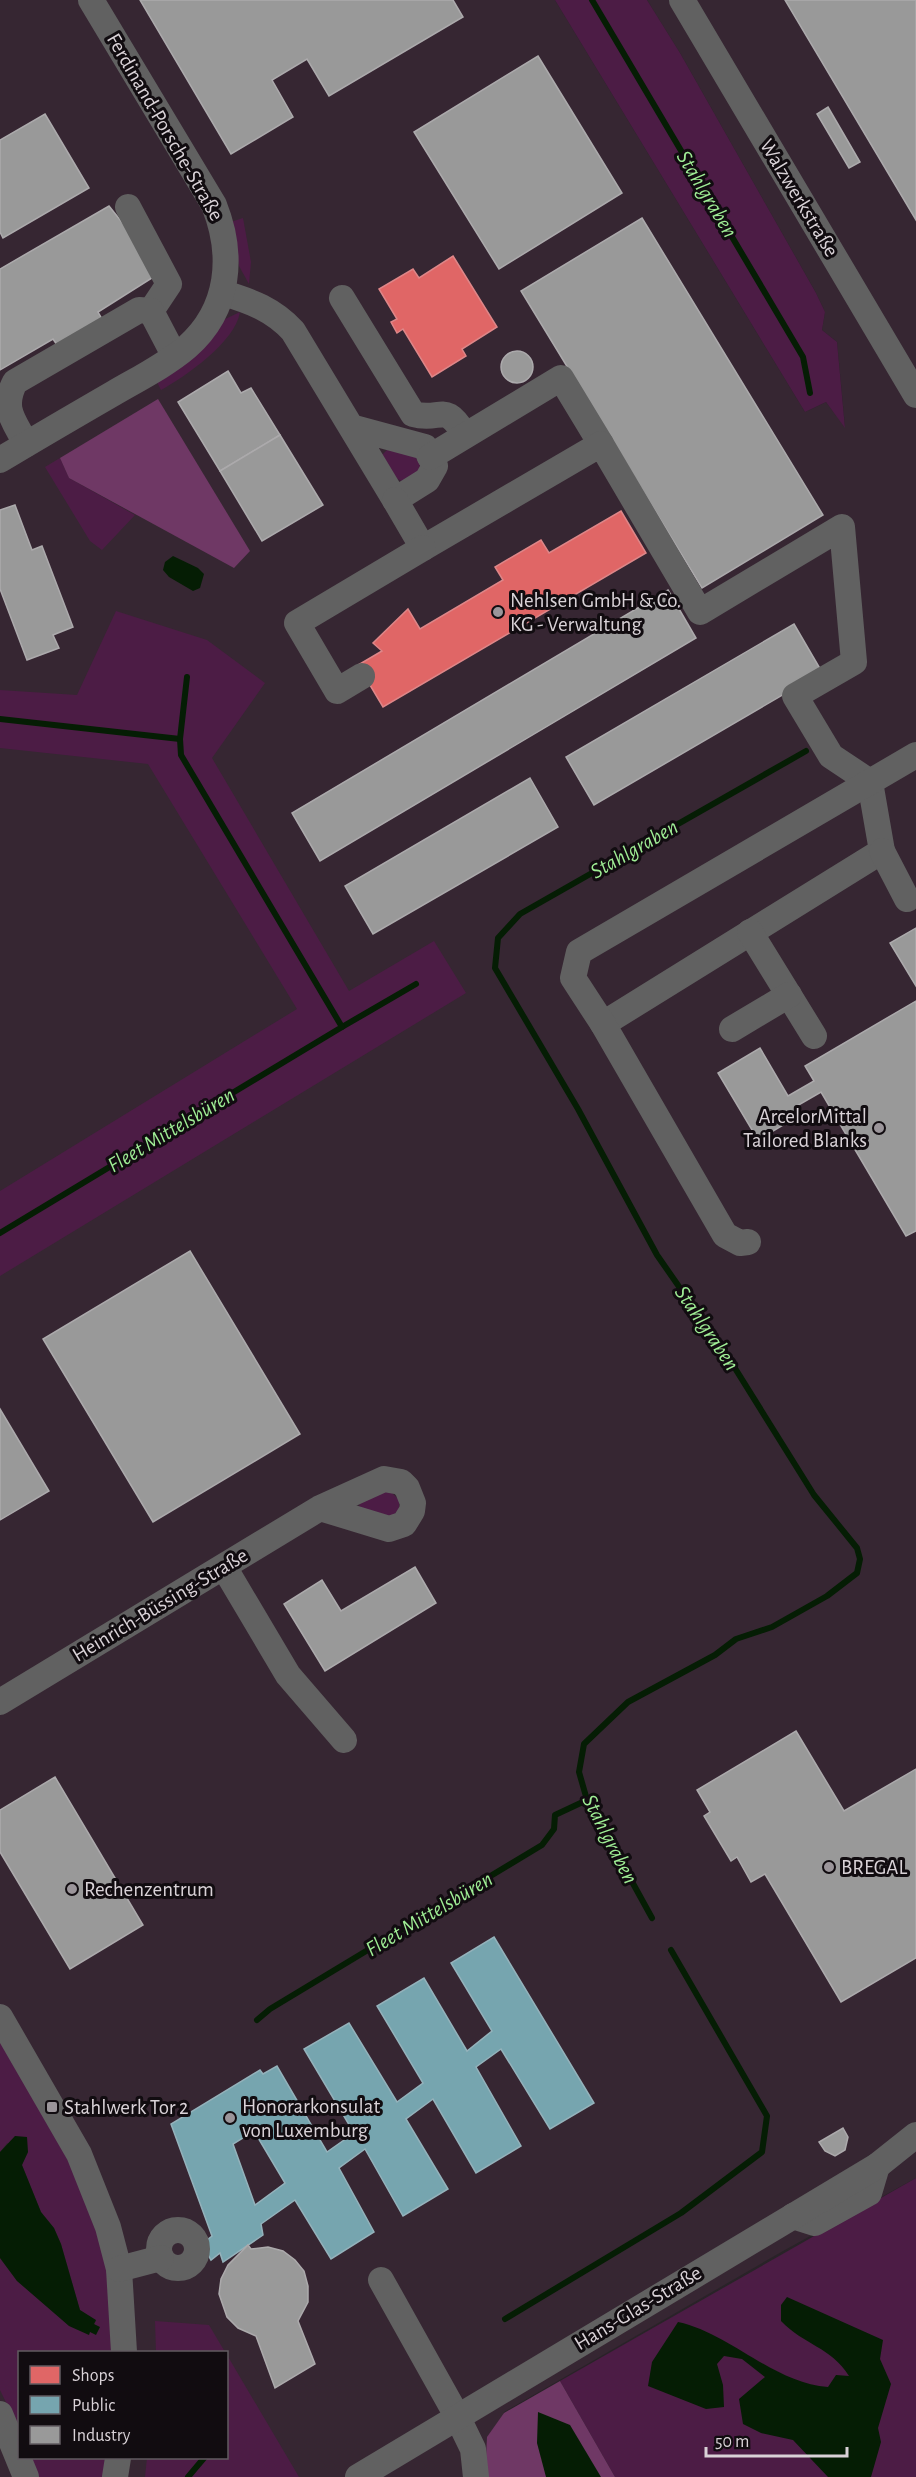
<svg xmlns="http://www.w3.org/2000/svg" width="916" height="2477" viewBox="0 0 916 2477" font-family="'Alegreya Sans',sans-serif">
	<rect width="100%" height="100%" fill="#292328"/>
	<path fill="#362632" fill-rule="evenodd" d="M0 0H555L805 412 826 402 845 427 837 342 822 330 825 312 816 293 680 53 647 0H916V2178L783 2251 504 2412 485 2477H0ZM20 2352H226V2458H20Z"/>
	<g fill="#4c1c45">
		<polygon points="555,0 647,0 680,53 816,293 825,312 822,330 837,342 845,428 826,402 805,412"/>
		<polygon points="243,218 251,262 249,284 239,266 231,222"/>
		<path d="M240 312C235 342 186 376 161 390L156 380 221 321Z"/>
		<polygon points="388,449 415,456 420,464 419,474 402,481 397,479 382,455"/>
		<polygon points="60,458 69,478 135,515 102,550 90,541 45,467"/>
		<polygon points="116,611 207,640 265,683 212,758 349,991 434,941 466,993 0,1276 0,1191 297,1009 148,764 0,748 0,690 77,695"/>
		<polygon points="389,1490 399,1500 399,1509 392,1517 359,1508 360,1502"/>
		<path d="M0 2042C42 2113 87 2180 105 2261 112 2290 111 2323 113 2352H20L19 2429 0 2390V2258L17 2281 90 2332 96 2321 80 2310 61 2244 54 2228 41 2212 22 2165 28 2152 7 2143 0 2152Z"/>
		<polygon points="916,2178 916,2477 615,2477 560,2381"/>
		<polygon points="155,2321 209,2325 225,2352 156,2352"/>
		<polygon points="227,2355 299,2477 145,2477 147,2458 226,2458"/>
		<polygon points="30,2458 105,2458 103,2477 34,2477"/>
	</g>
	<g fill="#6f3865">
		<polygon points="158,399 250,551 234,568 69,478 60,458"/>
		<polygon points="560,2381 615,2477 485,2477 487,2437 504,2413"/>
	</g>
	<g fill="#051d04">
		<polygon points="173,556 198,568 204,574 200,588 193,591 169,577 163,570 165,562"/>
		<polygon points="15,2136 27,2137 28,2152 22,2165 41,2212 54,2228 61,2244 80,2310 96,2320 94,2324 100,2327 96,2335 90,2332 89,2335 69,2326 17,2281 0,2258 0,2152"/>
		<path d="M787 2297 883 2340 880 2359 891 2384 878 2428 881 2442 871 2477H828L793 2440 761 2433 743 2424 739 2399 765 2377 742 2359 724 2356 717 2364 723 2385 724 2407 706 2409 648 2386 652 2362 678 2322C730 2333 773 2383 828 2387L836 2375 849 2376C831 2347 804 2345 781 2321V2305Z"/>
		<polygon points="538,2412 570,2425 601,2477 546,2477 537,2443"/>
	</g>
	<g fill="#e06666" stroke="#de8688" stroke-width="1.5">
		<polygon points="453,256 497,327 462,349 466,356 432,377 403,329 397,333 391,322 397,319 379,289 413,269 419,278"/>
		<polygon points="621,511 646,553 383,707 358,665 382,651 373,643 408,609 420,629 503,580 495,567 541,540 549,553"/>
	</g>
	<path fill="#76a5af" stroke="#94b2bb" stroke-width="1.5" fill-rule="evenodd" d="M494 1937 594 2103 550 2129 501 2049 476 2067 521 2146 476 2173 433 2099 406 2119 448 2189 403 2216 365 2149 339 2168 374 2232 331 2259 295 2200 261 2224 263 2235 223 2262 220 2253 211 2260 202 2244 212 2236 171 2124 260 2070 263 2074 277 2066 327 2152 354 2133 304 2049 349 2023 397 2102 423 2083 377 2006 424 1978 467 2051 492 2031 451 1963ZM254 2131 285 2183 255 2205 233 2144Z"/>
	<g fill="#999" stroke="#acaaac" stroke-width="1.5">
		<polygon points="140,0 453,0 463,17 329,96 307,59 272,80 293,117 231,154"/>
		<polygon points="785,0 916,0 916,220"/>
		<polygon points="538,56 622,193 499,269 414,132"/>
		<polygon points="828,107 860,162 849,168 817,114"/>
		<polygon points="45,114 89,188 3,238 0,232 0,140"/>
		<polygon points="109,206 129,231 152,278 98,312 102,319 57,345 53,339 0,370 0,269"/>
		<polygon points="642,218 823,515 702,588 521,291"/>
		<circle cx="517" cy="367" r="16"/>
		<polygon points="228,371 241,393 251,388 280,435 220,471 178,402"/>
		<polygon points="280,435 323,505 262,541 220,471"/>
		<polygon points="15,505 32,550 42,546 73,627 53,635 59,648 27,660 0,589 0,510"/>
		<polygon points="668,590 696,638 320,861 292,813"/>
		<polygon points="794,624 822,672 594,805 566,757"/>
		<polygon points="530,778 558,827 373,934 345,886"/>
		<polygon points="916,928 916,986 890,943"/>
		<polygon points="916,1001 916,1231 906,1236 821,1092 795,1107 800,1115 758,1140 718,1073 760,1048 788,1096 814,1081 805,1066"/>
		<polygon points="190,1251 300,1434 153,1522 43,1339"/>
		<polygon points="0,1409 49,1491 0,1520"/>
		<polygon points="415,1567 436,1603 325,1671 284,1604 322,1580 341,1611"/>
		<polygon points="796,1731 844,1811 916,1769 916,1958 841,2002 765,1874 751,1882 737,1857 731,1861 704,1816 710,1812 697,1790"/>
		<polygon points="55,1777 143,1925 70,1969 0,1852 0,1810"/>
		<polygon points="843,2128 848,2137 845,2150 835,2156 825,2151 819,2142"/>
		<polygon points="248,2245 251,2249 268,2247 283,2251 295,2260 304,2271 308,2286 308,2302 298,2321 315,2364 275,2388 256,2336 238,2328 227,2317 219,2294 221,2279 228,2265"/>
	</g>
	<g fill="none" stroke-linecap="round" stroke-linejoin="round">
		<g stroke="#051d04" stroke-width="6">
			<polyline points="592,0 803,357 810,393"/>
			<polyline points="0,719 180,739"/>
			<polyline points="342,1027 416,984"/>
			<polyline points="0,1233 342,1027 181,755 180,739 187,677"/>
			<polyline points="652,1918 587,1800 579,1772 584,1744 628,1702 715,1655 736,1639 772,1627 827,1596 857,1573 860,1559 857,1548 814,1495 728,1357 657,1255 578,1109 495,968 498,938 520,914 806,751"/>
			<polyline points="257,2020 270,2009 542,1845 554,1829 555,1815 587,1800"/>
			<polyline points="505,2319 681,2213 762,2152 767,2116 671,1950"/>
			<polyline points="188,2477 204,2458"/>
		</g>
		<g stroke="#616161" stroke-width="26">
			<polyline points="682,0 916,395"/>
			<polyline points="128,207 169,284 151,311"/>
			<path d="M223 293C251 301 274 310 293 331L395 500 427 480 435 466 425 447 351 427"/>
			<path d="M342 298 413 414C442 422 444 400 465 435"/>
			<path d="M26 444C14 420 1 409 15 382L139 310 151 311 174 355"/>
			<polyline points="430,457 561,378 601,444"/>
			<path d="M0 460C38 437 76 415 114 393 138 379 166 365 187 347 230 309 234 255 214 205L91 0"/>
			<polyline points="395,500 423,548 601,444 700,612 842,527 854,662 795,696 831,756 870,782 882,851 603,1024"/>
			<polyline points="362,676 337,691 297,623 423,548"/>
			<polyline points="882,851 907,899"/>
			<polyline points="750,932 814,1036"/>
			<polyline points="732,1029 789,995"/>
			<polyline points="748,1242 740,1243 725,1235 603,1024 573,978 579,952 916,755"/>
			<polyline points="224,1567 288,1675 344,1740"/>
			<polyline points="0,1702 320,1508 384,1479 401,1482 407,1488 413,1503 412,1511 404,1524 389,1529 320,1508"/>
			<polyline points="0,2017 79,2154 108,2227 119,2269 124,2352"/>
			<polyline points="793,2216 815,2223 869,2193 877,2166"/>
			<circle cx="178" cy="2249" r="19"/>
			<polyline points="119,2269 161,2258"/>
			<polyline points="381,2280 457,2416 473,2449 476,2477"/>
			<polyline points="0,2414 26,2477"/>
			<polyline points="115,2477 118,2458"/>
			<polyline points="358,2477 877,2166 916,2135"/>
		</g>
	</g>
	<g fill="#9b959a" stroke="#110c10" stroke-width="2">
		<circle cx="498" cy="612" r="6"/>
		<circle cx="879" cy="1128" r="6"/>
		<circle cx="829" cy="1867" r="6"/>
		<circle cx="72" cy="1889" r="6"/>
		<rect x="46" y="2101" width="12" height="12" rx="3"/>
		<circle cx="230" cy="2118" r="6"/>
	</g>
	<g text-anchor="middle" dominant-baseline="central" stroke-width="6" stroke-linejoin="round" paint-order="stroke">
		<g font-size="21" fill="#d9d2d7" stroke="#110c10">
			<text transform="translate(165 127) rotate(60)">Ferdinand-Porsche-Straße</text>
			<text transform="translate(799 198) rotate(59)">Walzwerkstraße</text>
			<text transform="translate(160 1605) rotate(-31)">Heinrich-Büssing-Straße</text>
			<text transform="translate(638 2308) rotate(-31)">Hans-Glas-Straße</text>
		</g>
		<g font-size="21" fill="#d9d2d7" stroke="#110c10" text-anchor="start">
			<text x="510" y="600">Nehlsen GmbH &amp; Co.<tspan x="510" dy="24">KG - Verwaltung</tspan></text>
			<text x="867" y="1116" text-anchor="end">ArcelorMittal<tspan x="867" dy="24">Tailored Blanks</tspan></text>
			<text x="841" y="1867">BREGAL</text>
			<text x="84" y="1889">Rechenzentrum</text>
			<text x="242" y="2106">Honorarkonsulat<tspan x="242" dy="24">von Luxemburg</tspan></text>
			<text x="64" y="2107">Stahlwerk Tor 2</text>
		</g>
		<g font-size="22" font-style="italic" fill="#9fed95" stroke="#110c10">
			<text transform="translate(707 194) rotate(59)">Stahlgraben</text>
			<text transform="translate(634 849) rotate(-30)">Stahlgraben</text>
			<text transform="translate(171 1130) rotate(-31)">Fleet Mittelsbüren</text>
			<text transform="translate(707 1328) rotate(56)">Stahlgraben</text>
			<text transform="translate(610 1839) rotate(63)">Stahlgraben</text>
			<text transform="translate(429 1914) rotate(-31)">Fleet Mittelsbüren</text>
		</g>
	</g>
	<rect x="18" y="2351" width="210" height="108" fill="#110c10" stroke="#615b60" stroke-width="1.5"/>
	<rect x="30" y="2366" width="30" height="18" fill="#e06666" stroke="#615b60" stroke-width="1.5"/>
	<text x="72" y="2381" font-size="18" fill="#d9d2d7">Shops</text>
	<rect x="30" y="2396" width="30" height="18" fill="#76a5af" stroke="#615b60" stroke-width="1.5"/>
	<text x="72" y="2411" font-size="18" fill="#d9d2d7">Public</text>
	<rect x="30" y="2426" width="30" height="18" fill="#999999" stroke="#615b60" stroke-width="1.5"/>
	<text x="72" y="2441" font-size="18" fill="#d9d2d7">Industry</text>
	<path d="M706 2447v9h141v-9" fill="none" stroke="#d9d2d7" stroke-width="3"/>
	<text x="715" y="2447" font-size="18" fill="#d9d2d7" stroke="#110c10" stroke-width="4.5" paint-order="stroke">50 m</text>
</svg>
